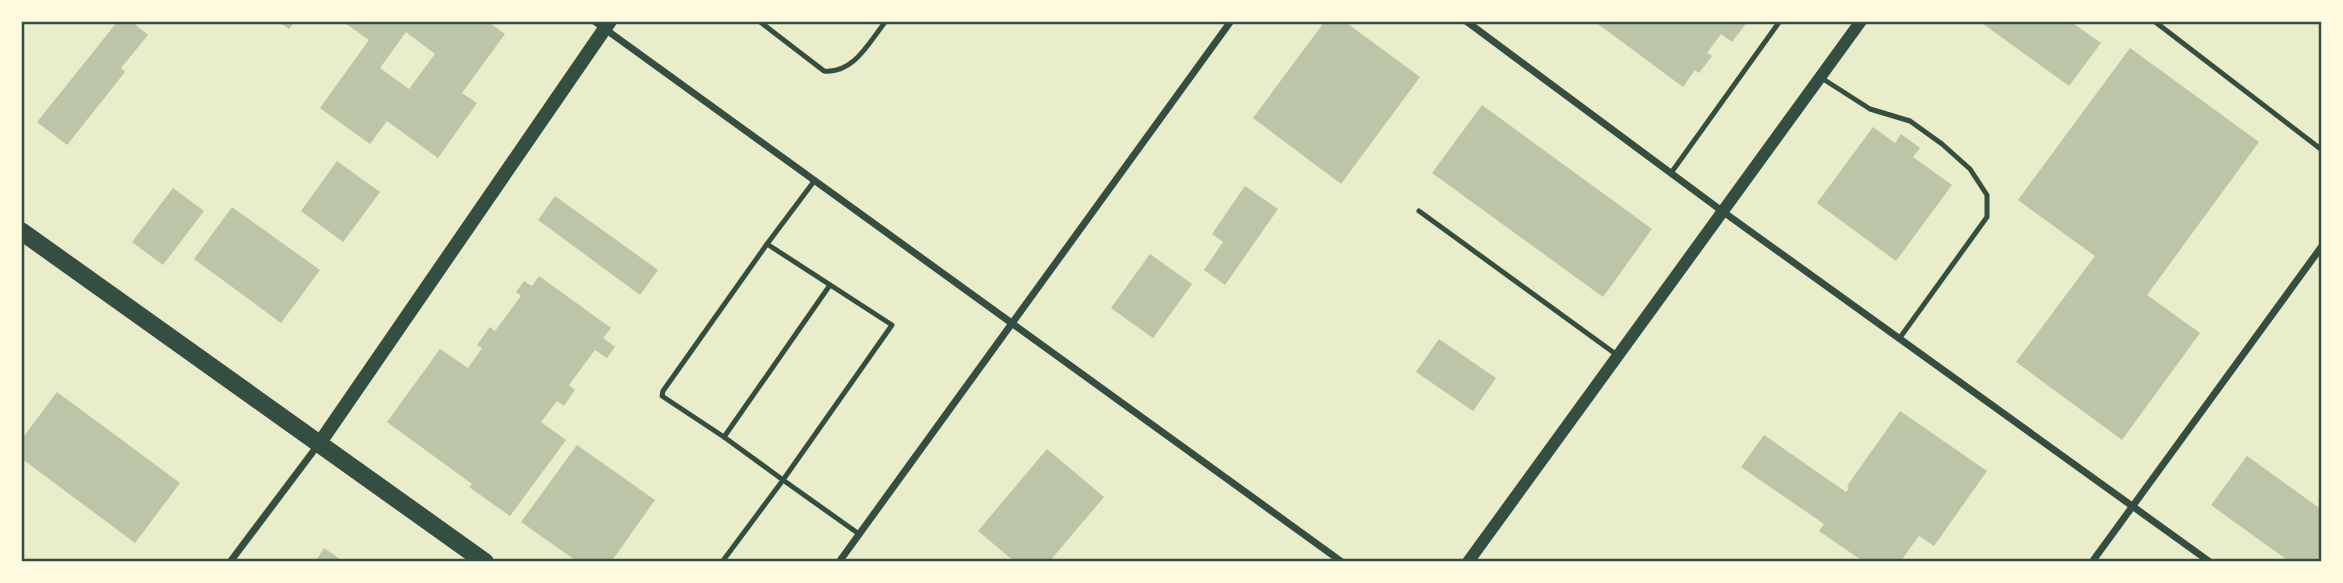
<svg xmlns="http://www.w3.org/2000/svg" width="2343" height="583" viewBox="0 0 2343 583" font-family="Inter,sans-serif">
	<rect width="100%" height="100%" fill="#e9edc9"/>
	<g fill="#bcc5a7" fill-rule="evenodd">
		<polygon points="118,21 131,21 148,35 121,68 125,72 67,145 37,122"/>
		<polygon points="278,21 295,21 289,29"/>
		<path d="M342 21H487L505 34 462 93 477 103 438 158 387 121 370 144 320 108 369 40ZM406 32 435 54 409 89 380 68Z"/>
		<polygon points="1325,21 1344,21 1420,77 1341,184 1253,118"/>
		<polygon points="1594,21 1748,21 1732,42 1721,34 1707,53 1712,56 1699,73 1695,70 1683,87"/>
		<polygon points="1979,21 2070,21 2101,43 2069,86"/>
		<polygon points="2130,48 2259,142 2147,295 2200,333 2122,440 2016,362 2095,256 2018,200"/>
		<polygon points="1482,105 1652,229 1603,297 1432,173"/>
		<polygon points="1873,127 1895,143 1901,134 1920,148 1913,157 1952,185 1896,261 1817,203"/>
		<polygon points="337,161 380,192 343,242 301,211"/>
		<polygon points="1245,186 1278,209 1225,285 1204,270 1223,242 1212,234"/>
		<polygon points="173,188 204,211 163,265 132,242"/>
		<polygon points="555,196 658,270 640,295 538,220"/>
		<polygon points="232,207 320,270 281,323 194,259"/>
		<polygon points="1150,254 1192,284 1153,338 1111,308"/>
		<polygon points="539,276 611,328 603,338 615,347 607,358 595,350 569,385 575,390 564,406 557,401 541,422 566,440 510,516 469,487 472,484 387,422 440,349 468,368 482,348 477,345 490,327 495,331 521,296 516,292 524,281 532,286"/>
		<polygon points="1439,339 1496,378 1473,411 1416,372"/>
		<polygon points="57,392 180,483 135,543 21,458 21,440"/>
		<polygon points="1900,411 1987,471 1934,546 1919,536 1900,562 1864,562 1819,531 1824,524 1741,467 1764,435 1846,492 1849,488 1847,486"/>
		<polygon points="577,445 655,500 611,562 578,562 521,522"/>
		<polygon points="1047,449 1104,497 1049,562 1015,562 978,531"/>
		<polygon points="2247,456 2322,510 2322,562 2290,562 2211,505"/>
		<polygon points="324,548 344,562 315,562"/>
	</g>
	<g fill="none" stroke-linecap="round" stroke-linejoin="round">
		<g stroke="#344e41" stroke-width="5">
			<path d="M759 21 824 71C854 74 869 42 886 21"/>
			<polyline points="2154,21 2322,150"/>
			<polyline points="1820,77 1870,109 1910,121 1942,144 1970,169 1987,195 1987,217 1899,339"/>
			<polyline points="1671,173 1780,21"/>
			<polyline points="815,180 767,244 892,325 783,480 859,534"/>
			<polyline points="1419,211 1617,355"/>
			<polyline points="767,244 663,391 662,396 724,437 830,285"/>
			<polyline points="722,562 783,480 724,437"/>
		</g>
		<g stroke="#344e41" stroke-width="7">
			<polyline points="594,21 1342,562"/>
			<polyline points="1466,21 1722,211 2210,562"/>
			<polyline points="230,562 318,445"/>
			<polyline points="839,562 1231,21"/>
			<polyline points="2092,562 2322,246"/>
		</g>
		<polyline stroke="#344e41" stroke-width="12" points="1468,562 1861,21"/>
		<polyline stroke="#344e41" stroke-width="14" points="319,444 610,21"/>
		<polyline stroke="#344e41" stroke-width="18" points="21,231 485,562"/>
	</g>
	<rect width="2343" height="583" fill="none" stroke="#fefae0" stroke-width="46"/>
	<rect x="23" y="23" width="2297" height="537" fill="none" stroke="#344e41" stroke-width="2.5"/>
</svg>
